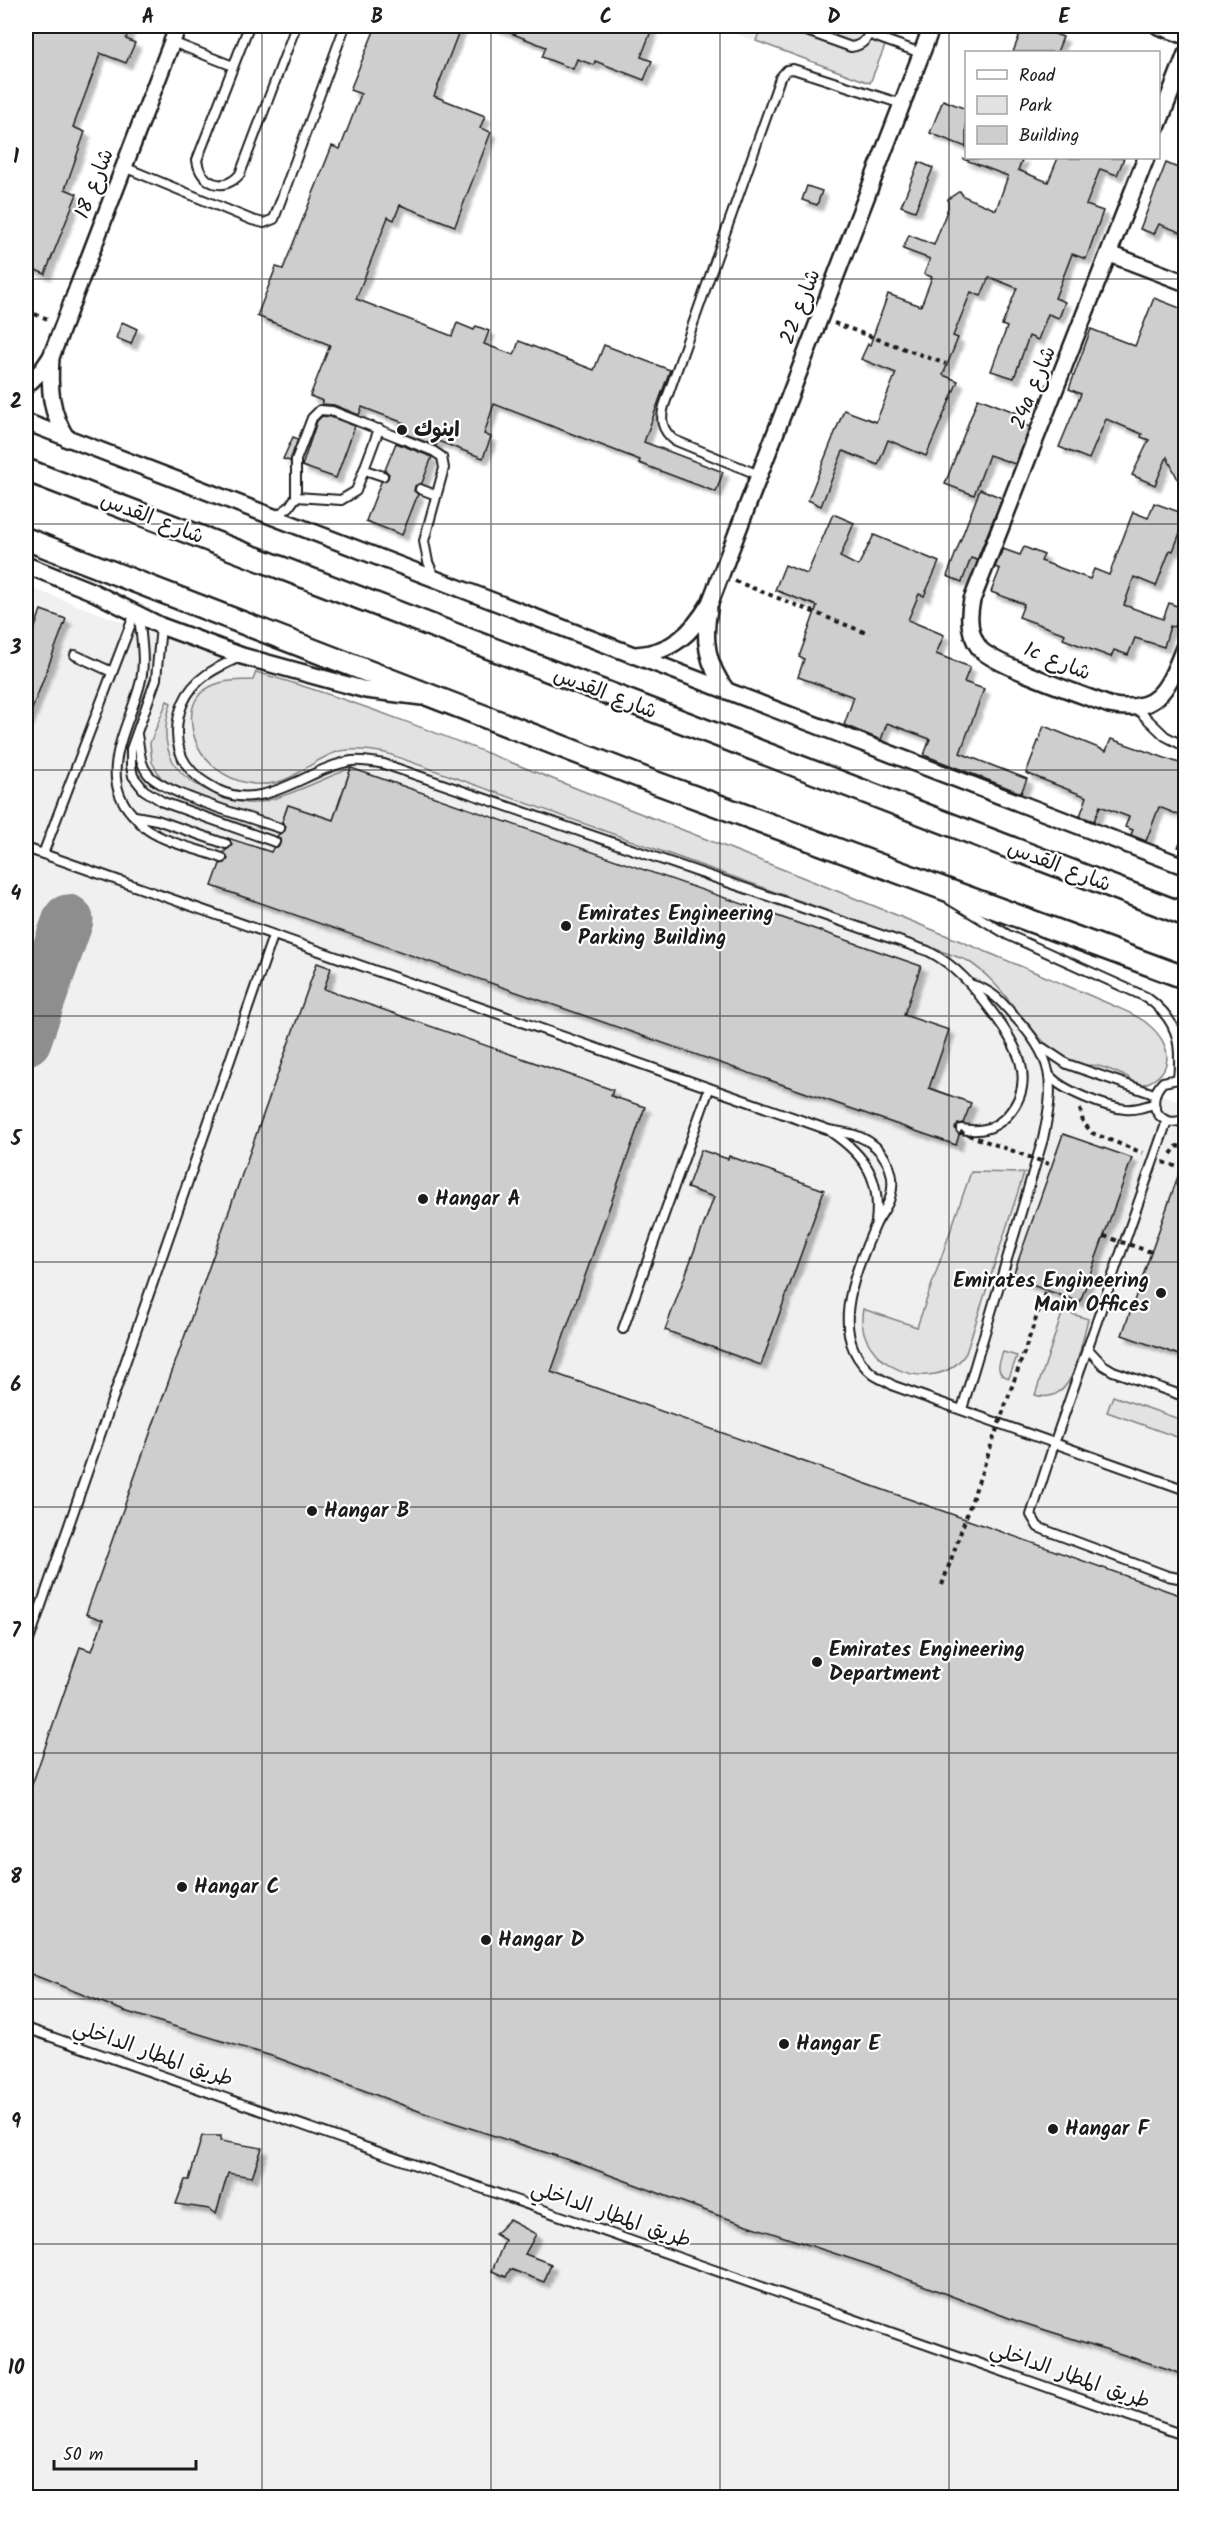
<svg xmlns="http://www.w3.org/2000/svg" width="1211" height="2523" viewBox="0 0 1211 2523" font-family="Kalam,'Playpen Sans Arabic',sans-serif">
	<defs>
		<filter id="shadow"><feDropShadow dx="5.5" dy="5.5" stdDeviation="1.5" flood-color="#0004"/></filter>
	</defs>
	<rect width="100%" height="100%" fill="#fff"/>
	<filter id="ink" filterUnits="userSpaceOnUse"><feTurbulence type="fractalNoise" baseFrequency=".0167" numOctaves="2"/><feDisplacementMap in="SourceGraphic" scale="12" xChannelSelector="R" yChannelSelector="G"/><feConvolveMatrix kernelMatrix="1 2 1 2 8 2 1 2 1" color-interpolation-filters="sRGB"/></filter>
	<g filter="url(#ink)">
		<g fill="#f0f0f0">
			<polygon points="713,26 761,26 756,41"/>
			<polygon points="26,586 256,672 253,680 219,682 195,703 192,711 191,720 199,747 206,759 228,777 241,782 312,763 326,756 341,751 357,749 386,753 956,956 983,973 1059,1055 1082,1068 1096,1065 1128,1077 1132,1084 1185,1103 1185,2497 26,2497"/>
		</g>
		<g fill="#e2e2e2" stroke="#7f7f7f" stroke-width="1.5">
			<polygon points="761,26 893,26 870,83 756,41"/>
			<path d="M256 672C376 706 491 755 606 800 776 866 945 933 1112 1005 1125 1011 1138 1015 1149 1025 1175 1047 1174 1077 1138 1086L1132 1084 1128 1077C1119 1074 1108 1068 1098 1066 1086 1063 1082 1070 1067 1061 1027 1036 1007 984 966 960L386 753C371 750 356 748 340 751 321 756 308 768 291 777 253 797 202 774 193 732 190 718 191 703 201 693 216 679 234 681 253 680Z"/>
			<path d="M167 701 171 703C156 750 174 779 220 796 232 800 242 804 255 803 284 799 324 778 351 768L333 820 288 805 281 825 178 789 161 778 152 762 150 743Z"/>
			<path d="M971 1172 1024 1173 966 1353C935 1401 852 1364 863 1309L917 1327Z"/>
			<path d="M1063 1311 1088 1319C1080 1346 1075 1407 1035 1395Z"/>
			<path d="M1003 1352 1017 1356 1009 1378C994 1374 999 1363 1003 1352Z"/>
			<polygon points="1113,1396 1185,1421 1185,1440 1107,1412"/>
		</g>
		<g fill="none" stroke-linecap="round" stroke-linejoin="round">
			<polyline stroke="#8e8e8e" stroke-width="51" points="26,1040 68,920"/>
		</g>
		<g fill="#cecece" stroke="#1c1c1c" stroke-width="1.5" filter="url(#shadow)">
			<polygon points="26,26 129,26 126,39 135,43 126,63 100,53 97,63 73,127 85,132 65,189 77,194 45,274 26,266"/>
			<polygon points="376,26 461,26 434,96 485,116 480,128 491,132 455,226 400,205 394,220 388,217 356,299 452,336 457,323 474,330 476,326 489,331 484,344 514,355 519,341 594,370 604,345 670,370 644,442 723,472 716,492 639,463 640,460 494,404 484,434 491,437 483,458 438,441 436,446 400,432 404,423 362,407 359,415 334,405 322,404 323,401 310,396 330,345 257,316 276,267 283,269 332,146 340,149 361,94 350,90"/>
			<polygon points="493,26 653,26 641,57 652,61 644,80 595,61 594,65 577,59 573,69 542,57 546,47"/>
			<polygon points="1023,26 1033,26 1063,37 1057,52 1013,52"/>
			<polygon points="943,100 966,109 966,147 930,133"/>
			<polygon points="963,159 1023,158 1018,170 1048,182 1058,158 1124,158 1117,175 1100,169 1086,205 1103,211 1086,259 1072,254 1055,298 1065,302 1059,318 1048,314 1038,340 1029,336 1014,378 991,371 1007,327 1002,325 1017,288 989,277 981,296 971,292 953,336 958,338 943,375 958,381 926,456 888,440 878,465 843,451 821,506 808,500 844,410 876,422 896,373 861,359 868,344 870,345 888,294 921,306 932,277 924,274 930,259 903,249 909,235 934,245 948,208 948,199 960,191 963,196 996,210 1008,176"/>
			<polygon points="919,162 933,168 915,211 901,206"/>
			<polygon points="1166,163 1185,171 1185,234 1159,224 1154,234 1140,229"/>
			<polygon points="807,186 822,191 817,205 802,200"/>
			<polygon points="1154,298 1185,310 1185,494 1167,457 1155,485 1132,475 1149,440 1141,437 1142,434 1106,419 1089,459 1059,447 1081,394 1069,389 1091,329 1135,346"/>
			<polygon points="122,322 137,329 131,344 116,338"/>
			<polygon points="978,398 1017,413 1014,421 1030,427 1015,464 989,455 974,495 945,484"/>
			<polygon points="322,416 331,417 355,426 336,478 302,466 317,421"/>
			<polygon points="293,437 298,439 290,461 283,459"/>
			<polygon points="396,443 432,457 422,483 415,486 414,491 418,494 402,535 366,521 381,482 388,478 389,474 385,470"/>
			<polygon points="980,489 1002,498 977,560 971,558 962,582 947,576"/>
			<polygon points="1154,503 1185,514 1185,530 1182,528 1173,551 1170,550 1156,586 1134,577 1124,605 1163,619 1169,603 1182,608 1175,627 1170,626 1164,647 1135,638 1128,655 1114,650 1111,657 1063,639 1065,634 1019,617 1024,604 991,592 1000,569 995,567 1003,549 1020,555 1024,547 1044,555 1041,561 1090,579 1094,569 1109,575 1133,512 1148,518"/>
			<polygon points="833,514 854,523 840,557 858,566 874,535 939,562 924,596 919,594 908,620 944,635 936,654 970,667 964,682 984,689 960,753 1027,779 1021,793 924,755 930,739 887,723 881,740 844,725 854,697 798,677 804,659 799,657 817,606 775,590 785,565 807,574"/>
			<polygon points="41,610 66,619 28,720 26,720 26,653"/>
			<polygon points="1044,726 1106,751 1111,739 1185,765 1185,799 1179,815 1159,807 1146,841 1131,835 1133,830 1125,827 1129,817 1100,806 1094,821 1080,816 1087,797 1026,773"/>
			<polygon points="351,768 921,966 904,1015 949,1030 929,1088 971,1103 963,1123 958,1124 955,1128 959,1135 956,1145 212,886 220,864 225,863 228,859 224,852 232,845 228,838 271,852 273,848 279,846 281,840 277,836 285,830 286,826 282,822 288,805 333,820"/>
			<polygon points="317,963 331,968 324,989 613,1090 611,1096 645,1107 551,1372 1185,1597 1185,2376 1168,2369 1017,2321 870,2265 720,2216 575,2162 424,2113 278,2058 124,2011 26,1972 26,1802 80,1647 92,1651 103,1620 86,1614"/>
			<polygon points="1063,1134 1132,1158 1080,1302 1012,1278"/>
			<polygon points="701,1150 728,1159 729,1156 824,1190 761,1365 665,1330 714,1197 687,1188"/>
			<polygon points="1183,1162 1185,1163 1185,1357 1122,1335"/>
			<polygon points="202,2136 221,2136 220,2141 262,2148 252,2177 228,2173 216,2214 209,2209 176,2204 185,2180 189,2180"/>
			<polygon points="509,2220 536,2234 525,2254 551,2264 544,2282 510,2269 506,2277 492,2271 505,2240 495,2234"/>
		</g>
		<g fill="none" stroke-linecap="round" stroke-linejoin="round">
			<g stroke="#1c1c1c" stroke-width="12">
				<g id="service">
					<path d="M249 26 197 160C200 184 224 193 240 174L296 26"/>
					<path d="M793 26 851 47C865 45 868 37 872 26"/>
					<polyline points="868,34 921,53"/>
					<polyline points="172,42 233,66"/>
					<polyline points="124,167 252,220 264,223 274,219 345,26"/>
					<polyline points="365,470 383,476"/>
					<path d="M759 475 674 440C662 430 660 420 664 406L780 78 787 70 793 69 902 104"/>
					<polyline points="420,489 436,495"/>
					<polyline points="296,497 341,500 356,491 379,429"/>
					<polyline points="274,518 289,507 296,497 296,460 312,418 320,410 332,411 433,451 442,457 444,468 424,541 428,562 435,578"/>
					<path d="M139 615C141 638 146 662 140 684 129 727 96 775 132 814 137 819 142 826 148 830 169 844 198 849 222 858"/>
					<polyline points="161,626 156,679 131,749 131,766 133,776 144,790 163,802 275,842"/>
					<polyline points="75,655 112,672"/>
					<path d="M242 656C218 667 194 677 183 703 175 722 174 746 186 764 195 777 205 783 218 790 265 813 307 768 352 761 363 760 373 762 384 764L928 951C957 966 974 987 993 1013 1016 1044 1039 1081 1007 1116 993 1130 980 1132 961 1129"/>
					<polyline points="1136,708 1165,736 1186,747"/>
					<path d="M137 735C140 748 139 763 148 774 162 793 253 819 280 828"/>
					<polyline points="135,816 157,820 226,844"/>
					<path d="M26 848 829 1130C839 1132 851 1133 860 1137 884 1147 898 1173 890 1198 887 1208 879 1216 875 1226 856 1271 825 1337 874 1375 880 1379 888 1382 894 1386L1186 1490"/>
					<polyline points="43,854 135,613"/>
					<path d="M950 900 1008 935 1146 997C1177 1019 1182 1041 1178 1079"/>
					<polyline points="1043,1048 1067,1064 1154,1094"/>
					<path d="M1050 1076C1063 1091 1105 1107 1125 1109 1135 1110 1144 1107 1153 1104"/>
					<path d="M1186 1081 1178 1079 1163 1082C1143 1102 1160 1131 1186 1119"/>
					<polyline points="1167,1121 1055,1441 1031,1515 1038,1527 1045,1530 1168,1576 1178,1578 1186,1577"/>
					<path d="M831 1132C866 1156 881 1179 876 1222"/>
					<polyline points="623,1329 709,1089"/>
					<polyline points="1087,1348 1103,1365 1113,1371 1186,1397"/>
					<path d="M962 1409 1043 1139C1055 1083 1055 1058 1013 1015 1001 1001 991 990 973 985"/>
					<polyline points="26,1649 273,936"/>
					<polyline points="26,2028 1186,2436"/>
				</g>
			</g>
			<g stroke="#1c1c1c" stroke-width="20">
				<g id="minor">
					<polyline points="1158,26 1186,36"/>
					<polyline points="1158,125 1186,54"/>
					<path d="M1146 158 972 600C968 617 969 635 980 649 996 666 1083 695 1109 705 1161 716 1169 684 1186 643"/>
					<polyline points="1110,254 1186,283"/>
					<path d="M51 357C49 388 50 412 67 439"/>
					<polyline points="26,386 42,370 51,357 178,26"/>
					<polyline points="26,422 1186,867"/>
					<polyline points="26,565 91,591 161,626 242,656 366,690 422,697"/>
					<path d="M709 609C703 640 707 664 726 690"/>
					<path d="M636 655C673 652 692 633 710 603L932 26"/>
				</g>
			</g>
			<g stroke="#1c1c1c" stroke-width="26">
				<g id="secondary">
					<polyline points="26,470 1186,915"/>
					<polyline points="26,539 651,781 1186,978"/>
				</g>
			</g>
			<g stroke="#1c1c1c" stroke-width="4" stroke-dasharray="4.5 4.5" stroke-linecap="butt">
				<polyline points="26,311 48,319"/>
				<polyline points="834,323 946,364"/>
				<polyline points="735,581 869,634"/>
				<polyline points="1179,848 1186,832"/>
				<polyline points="1080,1109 1083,1122 1092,1133 1143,1153"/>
				<polyline points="1171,1154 1177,1146 1186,1148"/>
				<polyline points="1163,1162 1186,1170"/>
			</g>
			<use href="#service" stroke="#fff" stroke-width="8"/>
			<use href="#minor" stroke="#fff" stroke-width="15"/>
			<use href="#secondary" stroke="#fff" stroke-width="21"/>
			<g stroke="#1c1c1c" stroke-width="4" stroke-dasharray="4.5 4.5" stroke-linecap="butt">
				<polyline points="960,1132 1052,1165"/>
				<polyline points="1104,1236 1151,1252"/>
				<polyline points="942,1585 1046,1290"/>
			</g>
		</g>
	</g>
	<path fill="none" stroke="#1c1c1c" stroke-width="1.5" stroke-opacity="0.55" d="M262 26V2498M491 26V2498M720 26V2498M949 26V2498M26 279H1186M26 524H1186M26 770H1186M26 1016H1186M26 1262H1186M26 1507H1186M26 1753H1186M26 1999H1186M26 2244H1186"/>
	<g fill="#1c1c1c" stroke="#fff" stroke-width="2">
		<circle cx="402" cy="430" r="6"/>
		<circle cx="566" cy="926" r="6"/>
		<circle cx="423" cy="1199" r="6"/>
		<circle cx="1161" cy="1293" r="6"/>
		<circle cx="312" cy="1511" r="6"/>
		<circle cx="817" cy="1662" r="6"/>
		<circle cx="182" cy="1887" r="6"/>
		<circle cx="486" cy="1940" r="6"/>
		<circle cx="784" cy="2044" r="6"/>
		<circle cx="1053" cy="2129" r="6"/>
	</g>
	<g text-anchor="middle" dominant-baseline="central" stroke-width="4.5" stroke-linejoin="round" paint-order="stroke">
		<g font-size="21" fill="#1c1c1c" stroke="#fff">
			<text transform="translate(95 184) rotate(-69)">شارع 18</text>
			<text transform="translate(801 307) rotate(-69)">شارع 22</text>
			<text transform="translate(1034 388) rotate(-68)">24a شارع</text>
			<text transform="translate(152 519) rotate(21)">شارع القدس</text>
			<text transform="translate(1057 662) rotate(22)">1c شارع</text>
			<text transform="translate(605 694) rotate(21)">شارع القدس</text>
			<text transform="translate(1059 867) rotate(21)">شارع القدس</text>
			<text transform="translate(153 2054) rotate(19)">طريق المطار الداخلي</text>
			<text transform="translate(611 2215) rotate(19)">طريق المطار الداخلي</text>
			<text transform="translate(1070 2376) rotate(19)">طريق المطار الداخلي</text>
		</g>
		<g font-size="21" font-weight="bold" fill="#1c1c1c" stroke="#fff" text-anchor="start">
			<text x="414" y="430">اينوك</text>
			<text x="578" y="914">Emirates Engineering<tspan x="578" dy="24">Parking Building</tspan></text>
			<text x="435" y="1199">Hangar A</text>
			<text x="1149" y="1281" text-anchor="end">Emirates Engineering<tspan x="1149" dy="24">Main Offices</tspan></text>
			<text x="324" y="1511">Hangar B</text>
			<text x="829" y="1650">Emirates Engineering<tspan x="829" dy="24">Department</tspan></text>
			<text x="194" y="1887">Hangar C</text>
			<text x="498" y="1940">Hangar D</text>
			<text x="796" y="2044">Hangar E</text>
			<text x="1065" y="2129">Hangar F</text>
		</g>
	</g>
	<rect width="1211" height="2523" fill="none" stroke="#fff" stroke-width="66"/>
	<rect x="965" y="51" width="195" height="108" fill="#ffffff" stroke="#a4a4a4" stroke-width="1.5"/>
	<rect x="977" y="70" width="30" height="9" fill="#ffffff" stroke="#a4a4a4" stroke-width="1.5"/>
	<text x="1019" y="81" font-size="18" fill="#1c1c1c">Road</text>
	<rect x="977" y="96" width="30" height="18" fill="#e2e2e2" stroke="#a4a4a4" stroke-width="1.5"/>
	<text x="1019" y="111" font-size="18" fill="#1c1c1c">Park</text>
	<rect x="977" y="126" width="30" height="18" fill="#cecece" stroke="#a4a4a4" stroke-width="1.5"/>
	<text x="1019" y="141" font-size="18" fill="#1c1c1c">Building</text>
	<path d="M54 2460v9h142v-9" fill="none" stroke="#1c1c1c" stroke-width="3"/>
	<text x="63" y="2460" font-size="18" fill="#1c1c1c" stroke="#ffffff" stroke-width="4.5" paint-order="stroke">50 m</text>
	<rect x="33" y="33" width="1145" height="2457" fill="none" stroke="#1c1c1c" stroke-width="2"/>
	<g font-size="20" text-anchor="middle" font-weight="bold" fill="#1c1c1c">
		<text x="148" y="23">A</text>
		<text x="377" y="23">B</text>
		<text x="606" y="23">C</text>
		<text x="834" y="23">D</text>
		<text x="1064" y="23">E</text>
		<text x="16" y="163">1</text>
		<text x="16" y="408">2</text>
		<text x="16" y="654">3</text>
		<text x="16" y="900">4</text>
		<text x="16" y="1145">5</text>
		<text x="16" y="1391">6</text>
		<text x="16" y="1637">7</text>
		<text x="16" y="1883">8</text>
		<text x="16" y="2128">9</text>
		<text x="16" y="2374">10</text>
	</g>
</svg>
